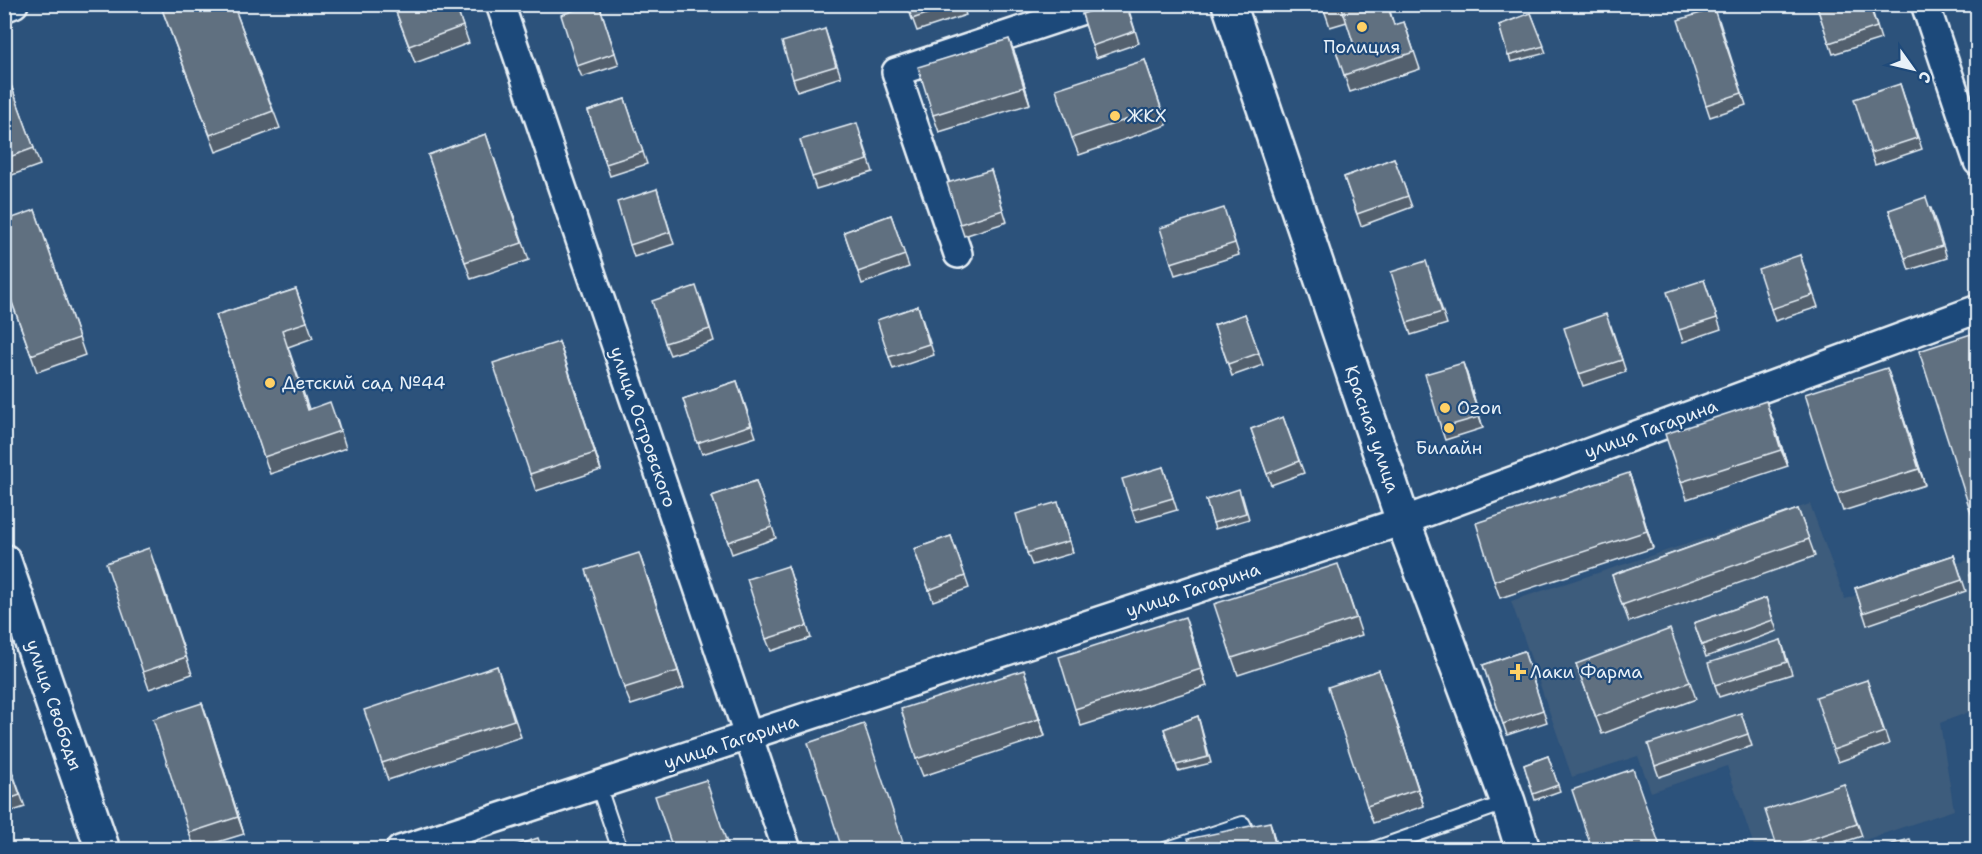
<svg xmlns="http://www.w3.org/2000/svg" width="1982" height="854" viewBox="0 0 1982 854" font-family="'Shantell Sans',sans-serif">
	<rect width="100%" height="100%" fill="#2c527b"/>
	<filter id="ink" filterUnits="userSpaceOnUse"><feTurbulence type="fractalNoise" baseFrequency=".0167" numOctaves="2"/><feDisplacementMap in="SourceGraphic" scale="12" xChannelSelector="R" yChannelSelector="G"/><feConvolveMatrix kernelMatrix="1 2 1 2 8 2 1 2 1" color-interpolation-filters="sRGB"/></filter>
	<g filter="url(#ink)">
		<polygon fill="#3c5b7c" points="1810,504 1845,599 1977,557 1977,709 1940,723 1954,810 1838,849 1755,849 1727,766 1651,792 1638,756 1572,777 1511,601"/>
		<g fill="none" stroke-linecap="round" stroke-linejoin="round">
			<g stroke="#e8f1f8" stroke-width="18">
				<g id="lane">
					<polyline points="598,785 620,850"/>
					<polyline points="1165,850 1243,824 1253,850"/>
					<polyline points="1372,850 1508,802"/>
				</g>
			</g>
			<g stroke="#e8f1f8" stroke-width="32">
				<g id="street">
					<polyline points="500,4 787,850"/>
					<polyline points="1925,4 1978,162"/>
					<polyline points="4,8 14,4"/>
					<polyline points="958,254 896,72 1101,4"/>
					<polyline points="400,850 1403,521 1978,309"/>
				</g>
			</g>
			<g stroke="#e8f1f8" stroke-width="38">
				<g id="secondary">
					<polyline points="1229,4 1403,521 1508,802 1523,850"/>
					<polyline points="4,561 103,850"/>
				</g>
			</g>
			<use href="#lane" stroke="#1f4a7a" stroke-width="14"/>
			<use href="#street" stroke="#1f4a7a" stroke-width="27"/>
			<use href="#secondary" stroke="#1f4a7a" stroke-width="33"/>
		</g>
		<g fill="#53606e" stroke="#e8f1f8" stroke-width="1.5">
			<polygon points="160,4 233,4 280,128 216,152"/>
			<polygon points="393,4 455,4 469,43 415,63"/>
			<polygon points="599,4 619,65 582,77 577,66"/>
			<polygon points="907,4 962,4 966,15 917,31"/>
			<polygon points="1127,4 1139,43 1096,58 1082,14"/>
			<polygon points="1322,4 1388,4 1394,25 1404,22 1420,69 1350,92 1344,75 1354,45 1347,22 1330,27"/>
			<polygon points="1870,4 1881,39 1833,54 1817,7"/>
			<polygon points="1531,13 1546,53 1511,62 1499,25"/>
			<polygon points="1719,20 1746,105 1710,117 1706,105"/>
			<polygon points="825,29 841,77 797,91 793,79"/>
			<polygon points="1016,56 1030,104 939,132 933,115"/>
			<polygon points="1145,60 1167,125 1079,155 1072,138"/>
			<polygon points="4,66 40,165 4,178"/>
			<polygon points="1900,84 1922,149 1875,165 1871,153"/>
			<polygon points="625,99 647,164 610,176 588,111"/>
			<polygon points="486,134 529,260 471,279 428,155"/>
			<polygon points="861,135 873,172 816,189 812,177"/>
			<polygon points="1394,158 1412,207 1361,226 1344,177"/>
			<polygon points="991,170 1007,222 964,236 960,224"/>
			<polygon points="657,189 674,244 634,257 630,245"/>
			<polygon points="1931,208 1947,258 1909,270 1889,210"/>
			<polygon points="35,210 85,355 37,372 4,280"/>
			<polygon points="891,215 909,267 862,284 844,232"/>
			<polygon points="1228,220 1239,255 1175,275 1171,263"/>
			<polygon points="1800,255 1818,307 1775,321 1771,309"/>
			<polygon points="1430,273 1447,324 1411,335 1407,323"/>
			<polygon points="1704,280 1721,329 1683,342 1679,330"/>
			<polygon points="296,289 313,338 288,347 309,409 337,419 346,448 270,474 216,315"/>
			<polygon points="701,298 714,341 670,355 665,343"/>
			<polygon points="918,306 934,355 893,369 889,357"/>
			<polygon points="1245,314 1263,365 1232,376 1214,325"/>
			<polygon points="1611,326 1626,372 1583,386 1579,374"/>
			<polygon points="1977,332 1977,531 1974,522"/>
			<polygon points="559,342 601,470 536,491 530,474"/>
			<polygon points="1467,374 1483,428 1445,440 1441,428"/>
			<polygon points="737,381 756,437 702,454 683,399"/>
			<polygon points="1893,385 1925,485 1843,511 1837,494"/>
			<polygon points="1283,417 1304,473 1271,485 1251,429"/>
			<polygon points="1772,418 1788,466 1687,499 1681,482"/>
			<polygon points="1163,467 1177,510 1136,522 1132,510"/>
			<polygon points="1629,473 1653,548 1500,598 1494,581"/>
			<polygon points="756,481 776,538 732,554 712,496"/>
			<polygon points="1242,495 1249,519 1215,529 1206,500"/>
			<polygon points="1798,509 1815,556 1629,622 1612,575"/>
			<polygon points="1062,514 1073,553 1032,565 1027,553"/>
			<polygon points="951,536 969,588 933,601 914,549"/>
			<polygon points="1954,555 1966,591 1867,625 1855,588"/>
			<polygon points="156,565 192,674 149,689 143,672"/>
			<polygon points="788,566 811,638 771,651 766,639"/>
			<polygon points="645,570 684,688 631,705 624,688"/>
			<polygon points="1344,581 1362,635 1238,675 1232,658"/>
			<polygon points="1766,598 1777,631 1706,657 1694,623"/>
			<polygon points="1191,634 1207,686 1081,726 1075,709"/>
			<polygon points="1781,640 1792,674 1719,697 1715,685"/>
			<polygon points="1524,651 1547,722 1507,735 1483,665"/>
			<polygon points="1576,664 1690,682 1696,699 1602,734"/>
			<polygon points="497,666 521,737 388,780 382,763"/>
			<polygon points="1867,680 1889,744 1838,762 1833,750"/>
			<polygon points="1030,687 1045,736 923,776 916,759"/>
			<polygon points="1385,687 1424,806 1373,823 1367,806"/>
			<polygon points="1741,713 1752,746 1659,777 1655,766"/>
			<polygon points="1198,716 1211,763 1178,771 1164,729"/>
			<polygon points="208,720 244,834 195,849 189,833"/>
			<polygon points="4,749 25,807 4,814"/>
			<polygon points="1548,756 1560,791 1535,800 1524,765"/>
			<polygon points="1844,784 1862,836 1822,849 1778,849"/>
		</g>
		<g fill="#444e5a" stroke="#e8f1f8" stroke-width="1.5">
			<polygon points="1009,39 1016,56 1030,104 1024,87"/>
			<polygon points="559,342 565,359 601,470 595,453"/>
			<polygon points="1463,363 1467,374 1483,428 1479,417"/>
			<polygon points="1887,368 1893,385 1925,485 1919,469"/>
			<polygon points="1766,401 1772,418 1788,466 1781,450"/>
			<polygon points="1629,473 1635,490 1653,548 1647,531"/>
			<polygon points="1058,502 1062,514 1073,553 1069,541"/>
			<polygon points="639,553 645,570 684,688 678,671"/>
			<polygon points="1185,617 1191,634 1207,686 1201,669"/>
			<polygon points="1024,670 1030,687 1045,736 1039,719"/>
			<polygon points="1379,670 1385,687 1424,806 1418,789"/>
			<polygon points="202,703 208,720 244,834 238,817"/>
			<polygon points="1270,822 1272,828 1277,849 1276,849"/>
		</g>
		<g fill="#617080" stroke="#e8f1f8" stroke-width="1.5">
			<polygon points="160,4 233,4 273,111 210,135"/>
			<polygon points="393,4 455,4 463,26 409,46"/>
			<polygon points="591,4 599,4 615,53 577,66 561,15"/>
			<polygon points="907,4 956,4 912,19"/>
			<polygon points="1111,4 1126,4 1135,31 1092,46 1082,14"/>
			<polygon points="1322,4 1387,4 1394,25 1404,22 1414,52 1344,75 1336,51 1354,45 1341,5 1324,10"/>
			<polygon points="1823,4 1869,4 1877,27 1829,43 1817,7"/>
			<polygon points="1714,9 1742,93 1706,105 1678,20"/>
			<polygon points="1531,13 1544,46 1508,56 1499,25"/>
			<polygon points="825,29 836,66 793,79 782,42"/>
			<polygon points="1009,39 1024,87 933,115 918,67"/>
			<polygon points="1145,60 1161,108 1072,138 1056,89"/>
			<polygon points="4,66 34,148 4,159"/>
			<polygon points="1900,84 1917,138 1871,153 1854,99"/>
			<polygon points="625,99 643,152 606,164 588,111"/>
			<polygon points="857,123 868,160 812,177 800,140"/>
			<polygon points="486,134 522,243 465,262 428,155"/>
			<polygon points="1394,158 1408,196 1357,214 1344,177"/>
			<polygon points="991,170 1003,210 960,224 947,183"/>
			<polygon points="657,189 670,232 630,245 617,202"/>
			<polygon points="1926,197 1942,246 1905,258 1889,210"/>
			<polygon points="1224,208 1235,243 1171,263 1160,228"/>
			<polygon points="35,210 79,338 31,355 4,280 4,221"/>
			<polygon points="891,215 905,255 858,272 844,232"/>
			<polygon points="1800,255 1813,295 1771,309 1758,269"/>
			<polygon points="1426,261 1442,312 1407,323 1391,272"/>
			<polygon points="1704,280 1717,318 1679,330 1667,292"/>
			<polygon points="696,286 710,329 665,343 652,301"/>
			<polygon points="296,289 307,322 282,330 308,410 330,402 340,431 264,457 216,315"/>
			<polygon points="918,306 929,344 889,357 877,320"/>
			<polygon points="1245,314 1259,353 1228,364 1214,325"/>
			<polygon points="1606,314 1622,360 1579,374 1564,328"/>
			<polygon points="1977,332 1977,521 1974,522 1919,351"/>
			<polygon points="559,342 595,453 530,474 493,363"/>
			<polygon points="1463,363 1479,417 1441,428 1425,374"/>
			<polygon points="1887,368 1919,469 1837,494 1805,394"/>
			<polygon points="737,381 751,425 697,443 683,399"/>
			<polygon points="1766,401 1781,450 1681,482 1665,434"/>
			<polygon points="1283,417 1299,461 1267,474 1251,429"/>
			<polygon points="1163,467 1173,498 1132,510 1122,479"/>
			<polygon points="1629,473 1647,531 1494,581 1476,523"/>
			<polygon points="756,481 772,527 728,542 712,496"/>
			<polygon points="1239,489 1246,513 1213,523 1206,500"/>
			<polygon points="1058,502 1069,541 1027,553 1016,514"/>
			<polygon points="1798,509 1809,539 1622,605 1612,575"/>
			<polygon points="951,536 965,576 929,590 914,549"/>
			<polygon points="149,548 186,657 143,672 106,563"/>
			<polygon points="639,553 678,671 624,688 586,570"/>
			<polygon points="1954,555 1962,580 1863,613 1855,588"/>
			<polygon points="1338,564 1356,618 1232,658 1214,604"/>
			<polygon points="788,566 807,626 766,639 747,579"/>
			<polygon points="1977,572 1977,598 1970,575"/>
			<polygon points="1766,598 1773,620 1702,645 1694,623"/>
			<polygon points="1185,617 1201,669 1075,709 1059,657"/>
			<polygon points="1670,629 1690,682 1596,717 1576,664"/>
			<polygon points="1781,640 1787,662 1715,685 1708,663"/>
			<polygon points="1524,651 1543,710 1503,724 1483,665"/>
			<polygon points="497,666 514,720 382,763 364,710"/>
			<polygon points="1024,670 1039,719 916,759 901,709"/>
			<polygon points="1379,670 1418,789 1367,806 1328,687"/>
			<polygon points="1867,680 1884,732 1833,750 1816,697"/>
			<polygon points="202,703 238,817 189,833 153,719"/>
			<polygon points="1741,713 1748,734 1655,766 1648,744"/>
			<polygon points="1198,716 1208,757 1176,765 1164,729"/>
			<polygon points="864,724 905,848 902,849 842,849 808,743"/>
			<polygon points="4,749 20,795 4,801"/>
			<polygon points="1548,756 1558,785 1533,794 1524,765"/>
			<polygon points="1633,769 1661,849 1592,849 1572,790"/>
			<polygon points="706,780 729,849 673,849 655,796"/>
			<polygon points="1844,784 1857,824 1781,849 1778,849 1765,810"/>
			<polygon points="1270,822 1276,849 1192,849 1188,839"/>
			<polygon points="538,838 542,849 505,849"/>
			<polygon points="1910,839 1914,849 1882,849 1881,847"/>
		</g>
	</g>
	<g fill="#ffd166" stroke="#1f4a7a" stroke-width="2">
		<circle cx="1362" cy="27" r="6"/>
		<circle cx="1115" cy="116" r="6"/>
		<circle cx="270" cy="383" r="6"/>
		<circle cx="1445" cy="408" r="6"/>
		<circle cx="1449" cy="428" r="6"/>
		<path d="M1515 663h6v6h6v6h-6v6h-6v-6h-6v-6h6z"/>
	</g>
	<g text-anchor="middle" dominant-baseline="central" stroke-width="4.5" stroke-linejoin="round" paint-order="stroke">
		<g font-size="18" fill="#e8f1f8" stroke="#1f4a7a" text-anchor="start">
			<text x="1362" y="47" text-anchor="middle">Полиция</text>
			<text x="1127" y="116">ЖКХ</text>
			<text x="282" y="383">Детский сад №44</text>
			<text x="1457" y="408">Ozon</text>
			<text x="1449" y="448" text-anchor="middle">Билайн</text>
			<text x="1530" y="672">Лаки Фарма</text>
		</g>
		<g font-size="18" fill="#e8f1f8" stroke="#1f4a7a">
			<text transform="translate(643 427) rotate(71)">улица Островского</text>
			<text transform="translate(1372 429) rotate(71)">Красная улица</text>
			<text transform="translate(1651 429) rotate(-20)">улица Гагарина</text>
			<text transform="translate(1193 590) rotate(-18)">улица Гагарина</text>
			<text transform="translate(54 705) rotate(71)">улица Свободы</text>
			<text transform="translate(731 742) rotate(-18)">улица Гагарина</text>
		</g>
	</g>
	<rect width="1982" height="854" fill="none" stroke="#1f4a7a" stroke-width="24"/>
	<rect x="12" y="12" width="1958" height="830" fill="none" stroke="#e8f1f8" stroke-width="2" filter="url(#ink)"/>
	<g transform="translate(1913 69) rotate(124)" stroke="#1f4a7a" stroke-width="4.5" paint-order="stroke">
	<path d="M0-4.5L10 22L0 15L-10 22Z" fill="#e8f1f8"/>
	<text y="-9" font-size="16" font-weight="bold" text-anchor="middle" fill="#e8f1f8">С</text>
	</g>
</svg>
